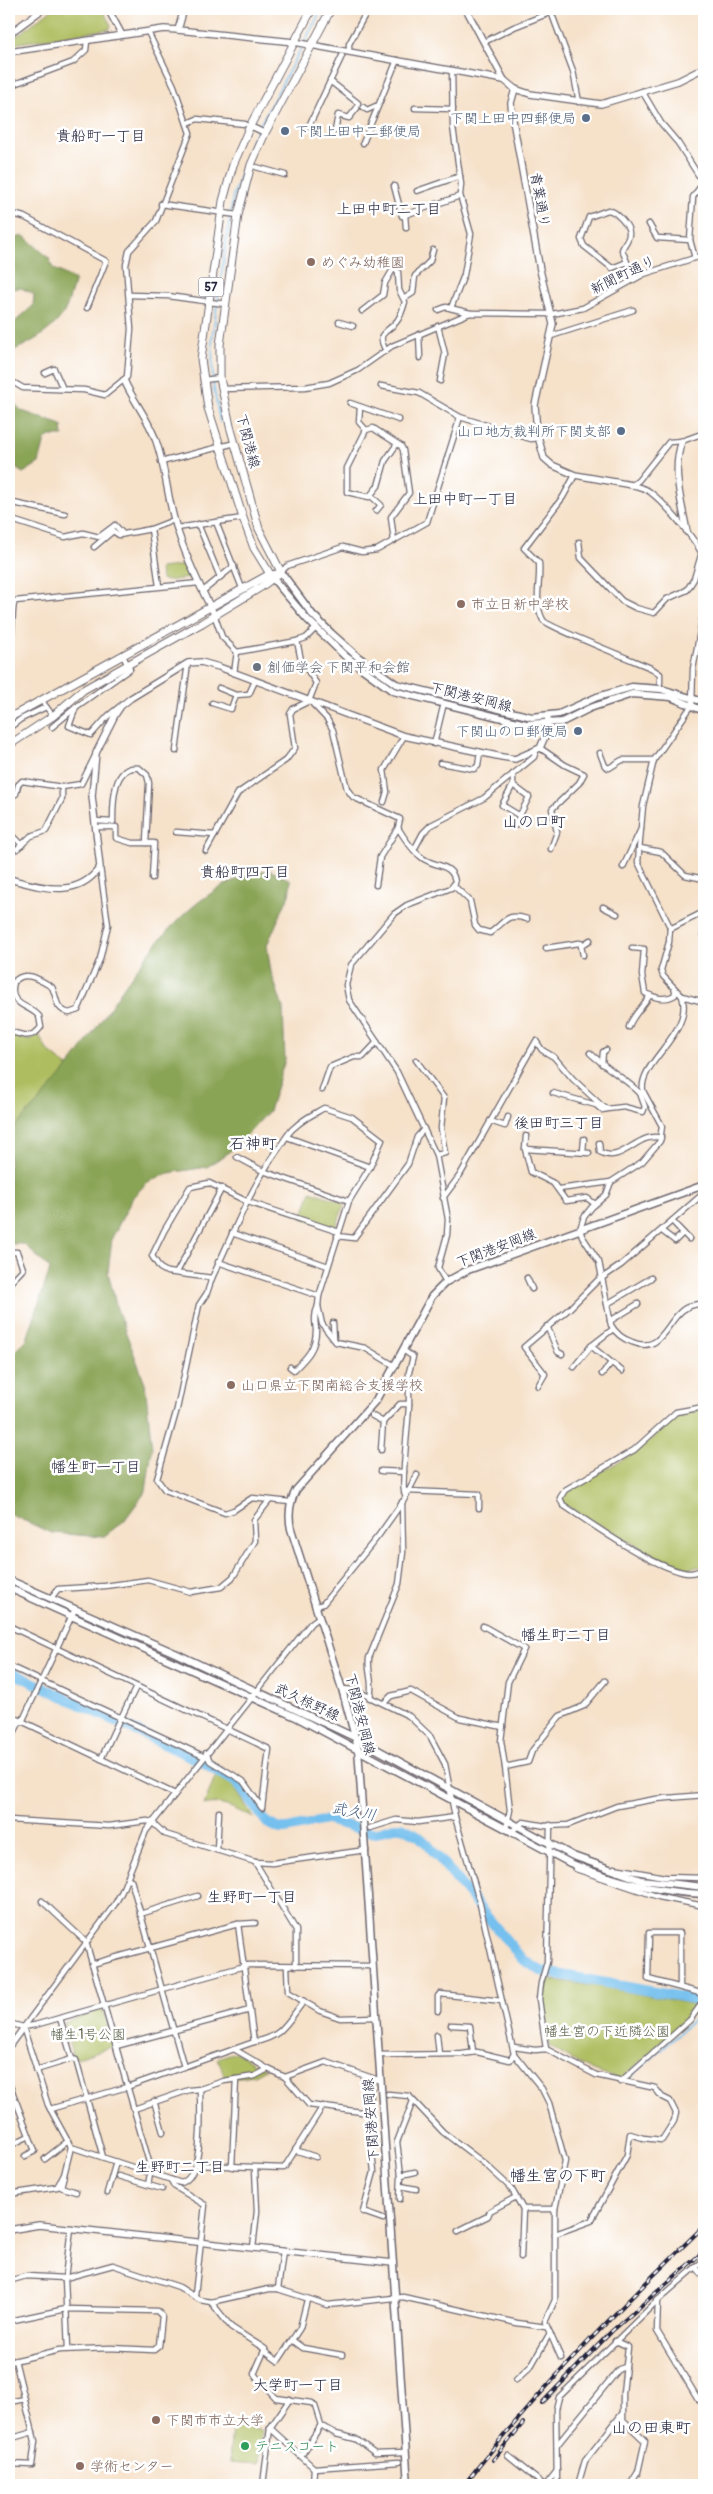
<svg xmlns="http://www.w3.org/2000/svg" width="713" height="2494" viewBox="0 0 713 2494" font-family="Pangolin,'Klee One',sans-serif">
	<rect width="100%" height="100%" fill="#fff"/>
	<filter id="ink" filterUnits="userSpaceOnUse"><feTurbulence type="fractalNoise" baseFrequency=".02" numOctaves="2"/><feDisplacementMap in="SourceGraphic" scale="10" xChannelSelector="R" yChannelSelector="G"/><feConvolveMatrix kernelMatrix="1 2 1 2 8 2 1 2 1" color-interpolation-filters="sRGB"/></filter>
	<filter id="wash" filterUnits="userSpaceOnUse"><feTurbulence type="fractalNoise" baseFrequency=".0096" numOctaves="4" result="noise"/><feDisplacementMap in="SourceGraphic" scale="20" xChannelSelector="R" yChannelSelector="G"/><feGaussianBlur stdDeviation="1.12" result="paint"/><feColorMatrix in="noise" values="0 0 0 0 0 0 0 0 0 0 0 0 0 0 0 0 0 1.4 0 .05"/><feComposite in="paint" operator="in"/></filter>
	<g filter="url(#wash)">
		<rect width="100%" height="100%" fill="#f6e1c9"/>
		<g fill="#aebd5f" stroke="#68704d">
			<polygon points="52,9 102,9 111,25 110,29 12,44 10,41"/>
			<polygon points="187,565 191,574 189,578 166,581 161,579 160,568"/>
			<polygon points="9,1034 28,1040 39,1035 47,1050 76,1074 9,1148"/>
			<polygon points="311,1191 342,1202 344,1205 336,1227 334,1228 302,1218"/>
			<polygon points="704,1409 704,1566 685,1569 663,1561 565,1505 562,1499 566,1492 641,1449 675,1416"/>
			<path d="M216 1774 233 1785 254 1818C238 1811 221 1800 204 1805Z"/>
			<path d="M547 1979 603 1987 697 2005 685 2022 622 2078C595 2076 573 2060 550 2047 544 2024 539 2003 547 1979Z"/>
			<polygon points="101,2010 104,2012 114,2046 77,2058 73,2057 63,2023"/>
			<polygon points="235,2052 265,2069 254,2075 225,2079 218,2058"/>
			<polygon points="232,2428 262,2430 259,2464 229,2462"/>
		</g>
		<g fill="#8aa456" stroke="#566348">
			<path d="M24 236 49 258 53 268 75 280C71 291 69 304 63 314 51 332 28 345 9 352V327L33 306 34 294 21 288 11 289 9 286V239Z"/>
			<polygon points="9,398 22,411 62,425 63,436 50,436 45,440 39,463 23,473 9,464"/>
			<path d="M269 870 291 880 289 895 267 945 271 972 283 1008 285 1060 269 1111 236 1147 207 1167 169 1173 148 1182 133 1197 112 1238 108 1272 117 1309 145 1383 152 1448 146 1491 124 1521 103 1537 52 1533 9 1514V1359L27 1339 50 1269 24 1244H9V1133C30 1110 54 1087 72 1062 125 992 174 886 269 870Z"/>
		</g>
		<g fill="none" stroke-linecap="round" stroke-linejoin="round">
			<g stroke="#75c0ee" stroke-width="2">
				<polyline points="220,422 213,384 212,339 233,196 253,138 322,9"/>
				<polyline points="631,2077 704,2010"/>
			</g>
			<polyline stroke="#75c0ee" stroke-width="10" points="9,1671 204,1763 237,1783 267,1823 280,1829 287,1829 326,1820 375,1833 394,1827 402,1827 419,1836 428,1845 522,1959 541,1971 704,2001"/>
		</g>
	</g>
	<g filter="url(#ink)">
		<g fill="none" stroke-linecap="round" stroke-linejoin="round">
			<g stroke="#6c656d" stroke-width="7">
				<g id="minor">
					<polyline points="550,9 573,71 579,102"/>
					<polyline points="655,9 661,9"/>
					<polyline points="484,42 514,27 552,12"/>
					<polyline points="349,52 349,44 368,9"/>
					<polyline points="330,81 358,103 357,108 349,118 338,115 335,131"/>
					<polyline points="9,86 73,62 86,50 87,41"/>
					<polyline points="642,91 661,123 678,143 704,184"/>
					<polyline points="363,107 367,110 376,106"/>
					<polyline points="415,108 453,109"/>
					<polyline points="188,123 197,119 245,124"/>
					<polyline points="250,126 265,133"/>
					<polyline points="309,126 342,56"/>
					<polyline points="363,143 397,60"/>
					<polyline points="256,167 285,175"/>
					<polyline points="394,186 402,216 460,196"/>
					<polyline points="9,191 13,214 24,217 106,261 87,308"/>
					<polyline points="417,191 460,176"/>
					<polyline points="161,204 217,212"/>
					<polyline points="222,213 238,215"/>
					<polyline points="405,215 406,228"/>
					<polyline points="649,224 657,238 690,240"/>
					<polyline points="695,258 690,240 693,197 703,183"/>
					<path d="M627 262 622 250C624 244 629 240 629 234 630 226 616 211 608 210L589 217 581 239 584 246 612 268 627 262 635 278"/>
					<polyline points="129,295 168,296 204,301"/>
					<polyline points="405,298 413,293 415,276 430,261 433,250"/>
					<polyline points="209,302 226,304"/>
					<polyline points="451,308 464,275 471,234 460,195 461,184 453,127 452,70"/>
					<polyline points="438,310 446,307 470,313"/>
					<polyline points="362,311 383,295 385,283 395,266"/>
					<polyline points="339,322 353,326"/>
					<polyline points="438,326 445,354 440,381"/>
					<polyline points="419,334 420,358"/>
					<polyline points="551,336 633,310"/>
					<path d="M386 351C375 331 387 334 397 321 401 316 403 308 405 302L399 290 398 272 389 262"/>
					<polyline points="45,373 54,369 63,389"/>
					<polyline points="9,380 23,388 84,390 105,395 127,377 131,329 126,265 129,251 156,221 190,133 174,86 148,32"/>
					<polyline points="203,380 220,378"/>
					<polyline points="381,386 419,393 460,417 531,439 538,438"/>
					<polyline points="222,389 305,387 329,383 358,370 392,346 470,313 552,314 583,308 644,274 704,255"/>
					<polyline points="350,403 399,420"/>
					<polyline points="360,407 359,422 366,430"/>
					<polyline points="161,462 235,443"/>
					<path d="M575 475 563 497 524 548 539 563C541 582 533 602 543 620 546 626 637 662 651 668L660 674V683"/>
					<path d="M632 485C638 487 645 488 650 492 665 503 697 541 704 558"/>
					<polyline points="632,485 638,481 669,442 682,441 704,433"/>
					<polyline points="371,496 381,505 376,511"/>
					<polyline points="9,502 65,514"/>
					<polyline points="9,519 65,537 83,533 99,537 115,525 123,534"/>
					<polyline points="216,522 242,588"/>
					<polyline points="198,524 220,577"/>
					<polyline points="177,528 243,518"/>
					<polyline points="151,529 159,586"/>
					<polyline points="394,541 391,517 409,493 403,450 401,446 373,428 366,430 347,468 347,492 369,497 378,486 385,461 397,444"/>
					<polyline points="579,542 581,558 622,601 636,608 654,613 667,599 687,590 694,579 702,552"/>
					<polyline points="94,547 113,531 119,535 151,529 174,520"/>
					<polyline points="270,574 281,572 287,566 343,547 362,552 377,550 427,522 460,417"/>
					<polyline points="203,591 234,566"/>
					<polyline points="704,610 693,669 692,705 654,760 643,806 638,862 670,927 669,942 661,970 663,976 682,996 704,1002"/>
					<polyline points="214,614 222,637 237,652 234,673"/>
					<path d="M9 648C14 635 11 607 15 601L199 583"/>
					<polyline points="237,652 297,641 306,638 317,627"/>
					<polyline points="219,688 236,695"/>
					<polyline points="42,701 53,716"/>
					<path d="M311 702 327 719 333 730 347 789 353 797 400 819 398 828C403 836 413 851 420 856 432 868 454 862 455 883L451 888 407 905 394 914 351 965 346 985 349 1000 397 1072 436 1155 448 1219 447 1235 438 1268 446 1282"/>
					<polyline points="212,703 231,709 236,695 249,694 255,681"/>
					<polyline points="119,707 108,716 91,735 69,726 76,707 130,669 123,656"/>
					<polyline points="52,727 75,708"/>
					<polyline points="9,728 21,719 46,707"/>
					<polyline points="434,744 444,703"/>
					<polyline points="540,748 565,765 584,774 579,783 552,809 557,832 551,849"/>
					<polyline points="176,751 188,663"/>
					<polyline points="600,753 605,766 609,768 622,760 654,760"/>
					<polyline points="440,763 474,769 478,766 480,752"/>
					<polyline points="513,774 513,785 502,805 520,816"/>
					<polyline points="513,785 529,797 515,825"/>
					<polyline points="9,795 16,794 18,785 22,781 62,787 81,784 96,754"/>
					<polyline points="384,802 387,792 384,770 404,736"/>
					<path d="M95 821 113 822C113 805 112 764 139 768L147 775 149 783 146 843"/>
					<polyline points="96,827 116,827 116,838 132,843 154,843 152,878"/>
					<polyline points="10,832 22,845"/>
					<polyline points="176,832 215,835"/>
					<polyline points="415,848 423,833 431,825 484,798 534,757 536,751"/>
					<polyline points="640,848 661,852 685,875 704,879"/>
					<polyline points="17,849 31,836 46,831 62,799 62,787"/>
					<polyline points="206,851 238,793 286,760 295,748 290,714 293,709 309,701 316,683 301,660 297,641"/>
					<polyline points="623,867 641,829"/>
					<polyline points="376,885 380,857 398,828"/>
					<path d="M454 886 470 901 475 925 479 930 490 933C506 922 505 912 527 919"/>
					<polyline points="603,907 617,914"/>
					<polyline points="670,929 700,914 704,917"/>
					<polyline points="703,935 704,933"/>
					<polyline points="546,948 579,943 583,944"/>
					<path d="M632 948 644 949 642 975 645 993C655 998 665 1001 675 995V989"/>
					<polyline points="583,955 581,946 590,940"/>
					<polyline points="703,973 704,972"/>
					<path d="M629 1027C631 1017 644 1006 650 995"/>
					<path d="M9 1031C21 1035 32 1040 41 1027L39 1016C27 1003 8 1007 14 982 25 969 40 980 52 987 58 999 54 1008 69 1013L78 1010 100 959 108 925 100 867"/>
					<path d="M590 1053C606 1068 624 1078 640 1093"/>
					<polyline points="416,1060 444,1098 441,1128 445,1153 436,1155"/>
					<polyline points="602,1064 603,1052 606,1050"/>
					<polyline points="322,1090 330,1067 354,1057 363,1057 377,1042"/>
					<path d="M643 1091 662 1126 660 1141 642 1162 611 1182 606 1195 592 1207 584 1217 580 1229 582 1236 599 1262 611 1325C616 1334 623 1339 632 1342 670 1358 665 1301 704 1304"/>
					<polyline points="553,1093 596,1105 602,1110 607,1109"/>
					<polyline points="490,1121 505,1126 508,1117"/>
					<polyline points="526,1136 525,1149 531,1172 553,1183 566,1201 587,1198 595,1204"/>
					<polyline points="287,1137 370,1167"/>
					<path d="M599 1143 600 1152C622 1165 638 1131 661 1138"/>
					<polyline points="525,1149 589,1153"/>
					<polyline points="583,1152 584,1139"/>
					<polyline points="237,1157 263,1171 349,1201"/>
					<polyline points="559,1189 611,1182"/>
					<path d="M443 1198 460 1175 536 1041 542 1050 554 1057 573 1079 602 1106 607 1109 624 1107 643 1112 645 1107 640 1093 643 1091C638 1062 694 1033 682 996"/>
					<polyline points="672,1221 689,1239"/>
					<polyline points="662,1231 675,1241 683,1233"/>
					<path d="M339 1232 248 1202 209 1183 190 1187 164 1231 152 1256 160 1268 167 1272 212 1278C233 1234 250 1188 279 1148 284 1141 288 1132 295 1127 303 1119 314 1114 324 1108L352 1117 382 1140 370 1167 349 1201 319 1296 318 1306 322 1324 336 1342 365 1348 395 1366"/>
					<polyline points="232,1233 328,1266"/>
					<polyline points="337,1236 354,1238 408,1164 417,1137 424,1129"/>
					<polyline points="9,1252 17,1252 23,1269 9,1284"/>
					<polyline points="218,1262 319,1296"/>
					<polyline points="177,1272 222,1188"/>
					<polyline points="212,1278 207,1293 199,1305 177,1409 157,1479 165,1490 225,1513 234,1510 252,1498 290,1502"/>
					<polyline points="527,1278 532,1289"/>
					<polyline points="602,1278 621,1265 704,1193"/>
					<polyline points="607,1304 651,1278"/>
					<polyline points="610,1321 638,1304"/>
					<polyline points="333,1323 334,1339"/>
					<polyline points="547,1326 558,1352 562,1354"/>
					<polyline points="591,1346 622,1371"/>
					<polyline points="403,1350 413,1357 409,1372 409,1404"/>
					<path d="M290 1367 294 1370C306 1358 316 1349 316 1330 315 1321 314 1314 318 1306"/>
					<polyline points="574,1367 591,1346 613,1329"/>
					<polyline points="602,1374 611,1363"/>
					<polyline points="538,1386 545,1374 524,1347 570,1308 602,1276"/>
					<path d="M704 1407 676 1412 634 1450 565 1490 560 1498 563 1505C595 1526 646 1563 682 1572 690 1574 697 1573 704 1568"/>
					<path d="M371 1415 383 1422 400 1404H409C409 1419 400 1488 405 1495"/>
					<polyline points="381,1450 383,1422"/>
					<polyline points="381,1471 404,1472"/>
					<polyline points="407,1491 479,1494 479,1508"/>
					<polyline points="51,1598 58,1589 105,1586 148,1580 191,1592 221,1587 233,1577 255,1541 254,1520 269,1501"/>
					<polyline points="315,1607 323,1604 379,1535 404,1500 417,1475"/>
					<polyline points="9,1626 269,1749 262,1808 243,1781 210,1761 206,1753"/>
					<polyline points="483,1626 524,1649 508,1682 501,1741 505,1767"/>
					<polyline points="9,1666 203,1756"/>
					<polyline points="342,1689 355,1690 409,1716 430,1736 445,1764 455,1817 479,1900 514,2054 542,2089 549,2103 565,2161 555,2209 555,2300 545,2322 561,2358"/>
					<path d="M370 1698C374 1680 367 1674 369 1658L399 1584 403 1552 402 1502"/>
					<polyline points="384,1703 391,1696 411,1691 460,1718 503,1727"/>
					<polyline points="9,1715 175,1794"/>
					<polyline points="121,1718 136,1687"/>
					<polyline points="22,1722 75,1609"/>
					<polyline points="9,1743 20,1721"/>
					<polyline points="101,1759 120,1718"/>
					<polyline points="9,1820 109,1826 147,1821 152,1822 165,1834 255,1862 272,1863 366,1850"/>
					<polyline points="370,1828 396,1820 418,1822 455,1817"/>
					<polyline points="506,1829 510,1810 505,1767 528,1762 532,1751 560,1716 584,1706 605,1681"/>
					<polyline points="511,1832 523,1822 546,1826 568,1825 617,1806 656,1799 704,1795"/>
					<polyline points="217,1850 219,1812"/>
					<polyline points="255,1862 296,1930 296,1966"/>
					<polyline points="614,1868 665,1877 704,1878"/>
					<polyline points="576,1869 659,1897 704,1906"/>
					<polyline points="127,1878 131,1880 184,2067"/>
					<polyline points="42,1901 86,1942 151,2169 148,2185 162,2189"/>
					<polyline points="140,1914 198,1896"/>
					<polyline points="238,1924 254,2042"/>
					<polyline points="92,1964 238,1924 255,1923"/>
					<polyline points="287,1966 288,1992 320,2011 340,2018 376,2017"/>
					<polyline points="680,1987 680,1933 649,1933 648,1979 704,1994"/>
					<polyline points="438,2011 438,1996 440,1994 502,2001"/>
					<polyline points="60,2018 72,2059 76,2060 103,2157"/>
					<polyline points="9,2023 23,2027 35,2025 248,1965 373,1966"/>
					<polyline points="451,2025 470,2026 473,2052"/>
					<path d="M23 2027 48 2105 71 2147 181 2183C205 2176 200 2110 200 2089L224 2081 255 2076 268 2069"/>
					<polyline points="437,2035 439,2054"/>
					<polyline points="116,2046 250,2010"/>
					<polyline points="9,2047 115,1904 122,1891 146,1831 311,1623 318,1618"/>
					<polyline points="514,2047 535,2050 546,2049 596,2075 655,2088 662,2097 670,2101 676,2113 674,2121 662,2140 643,2138 630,2134 627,2155 591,2221 555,2234"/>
					<polyline points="234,2049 268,2069 285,2077 309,2105 369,2113"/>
					<polyline points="546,2049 539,1999 541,1983 547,1962 550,1825"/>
					<polyline points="378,2055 462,2054 477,2052 510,2060 514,2054"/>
					<polyline points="36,2070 72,2059"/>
					<polyline points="285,2077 326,2062 381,2081"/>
					<polyline points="371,2079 370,2133 374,2172 363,2212 383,2219"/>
					<polyline points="620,2082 690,2020 704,2000"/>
					<polyline points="9,2083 35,2151 25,2156"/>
					<polyline points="388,2094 409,2096 443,2132 485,2164 511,2188 523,2209 555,2209"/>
					<polyline points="154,2101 163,2132"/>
					<path d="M50 2109 127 2087 254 2042C283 2037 287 2022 304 2001"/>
					<polyline points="134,2109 189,2090 200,2089"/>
					<polyline points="9,2146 29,2136"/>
					<polyline points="71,2147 61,2187 76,2192"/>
					<polyline points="295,2150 316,2157"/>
					<polyline points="45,2159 68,2141"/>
					<polyline points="196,2165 284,2168 323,2106"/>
					<polyline points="232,2167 236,2079"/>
					<polyline points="401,2175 415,2172"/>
					<polyline points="118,2176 148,2185"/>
					<polyline points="171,2180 174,2186 205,2205 195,2295"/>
					<polyline points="401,2186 416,2189"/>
					<polyline points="9,2192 16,2193 57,2187 64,2175"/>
					<polyline points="107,2193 116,2162"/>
					<polyline points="400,2199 401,2175 397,2142 413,2101"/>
					<polyline points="458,2231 488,2216 490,2211 516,2197"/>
					<polyline points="253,2248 257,2211 255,2169"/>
					<polyline points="521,2257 523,2209"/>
					<polyline points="696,2267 704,2277"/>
					<polyline points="9,2281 26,2276 65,2278 113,2265 179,2287 200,2300 211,2302 269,2289 278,2289 328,2305 403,2297 517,2323 546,2327"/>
					<polyline points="278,2289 283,2251"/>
					<polyline points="658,2300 657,2331 698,2399 704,2405"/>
					<polyline points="211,2302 231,2327 265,2349 254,2374 276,2398 312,2403 315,2406 321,2425 336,2434 356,2439 375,2453 405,2452"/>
					<polyline points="9,2321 66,2309 157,2311 162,2316 159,2346 154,2350 110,2348 60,2350 9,2362"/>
					<polyline points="292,2340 303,2348 342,2355"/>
					<polyline points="615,2341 628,2347 623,2393 623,2420 645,2441 638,2472 630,2485"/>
					<polyline points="68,2349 65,2278 71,2228"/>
					<polyline points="264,2351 278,2361 300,2328 307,2300"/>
					<polyline points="516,2380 531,2366 550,2333"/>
					<polyline points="9,2402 25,2399"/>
					<polyline points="270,2428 314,2468 399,2462"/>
					<polyline points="9,2439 33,2432"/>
					<polyline points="557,2445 619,2369 626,2367"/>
					<polyline points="301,2456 321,2425"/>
					<polyline points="508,2456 544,2485"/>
					<polyline points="9,2464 32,2465 35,2441 15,2360"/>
					<polyline points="263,2485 270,2428 290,2399"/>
					<polyline points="313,2485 314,2468"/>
					<polyline points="546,2485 557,2471"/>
					<polyline points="557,2485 556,2409 559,2397 658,2300 704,2260"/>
					<polyline points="578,2485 585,2461 622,2414"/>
				</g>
			</g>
			<g stroke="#6c656d" stroke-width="8">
				<g id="tertiary">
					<polyline points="108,9 122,35"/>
					<polyline points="466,9 504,80 515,89 530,94 601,104 678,81 704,68"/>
					<polyline points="178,30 184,9"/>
					<polyline points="9,34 43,9"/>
					<polyline points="9,52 164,29 178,30 294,42 504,80"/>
					<polyline points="515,89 511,103 512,115 540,270 553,324 535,405 537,433 544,458 552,465 575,475 632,485"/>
					<path d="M124 380C133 401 149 419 156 441 165 466 167 493 174 519 183 551 199 585 214 614"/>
					<path d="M682 441C671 471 682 503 687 532"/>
					<path d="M9 879C41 887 77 900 100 867L92 796 96 753 115 715 121 706 131 698 188 663 201 662 219 667 404 736 502 757 515 759 540 748 547 732 548 716"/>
					<polyline points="9,2230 39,2225 393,2263"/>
				</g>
			</g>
			<g stroke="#6c656d" stroke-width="9">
				<g id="secondary">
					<polyline points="281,572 312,614 331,633 358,657 396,684 532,717 559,714 597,697 632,687 661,689 704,702"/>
					<polyline points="270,575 307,619 345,656 393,691 526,724 562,722 590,708 632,694 671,697 704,711"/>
					<polyline points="9,1580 175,1653 356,1738 573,1856 641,1880 704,1887"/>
					<path d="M9 1588 298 1718 570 1863C613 1881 657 1892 704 1894"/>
					<path d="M408 2485 358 1748 342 1689 291 1529C288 1515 289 1503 296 1490L376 1400 432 1296 446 1282 468 1270 704 1185"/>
				</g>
			</g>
			<g stroke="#6c656d" stroke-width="9">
				<g id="primary">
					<polyline points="9,718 270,574 254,548 243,518 208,408 201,359 223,201 233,165 250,126 312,9"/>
					<polyline points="9,745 53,716 83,690 202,623 261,587 281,572 259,529 230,426 220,378 220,345 238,215 251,165 265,133 331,9"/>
				</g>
			</g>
			<use href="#minor" stroke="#fff" stroke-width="4.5"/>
			<use href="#tertiary" stroke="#fff" stroke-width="5.5"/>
			<use href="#secondary" stroke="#fff" stroke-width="6"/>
			<use href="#primary" stroke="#fff" stroke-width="7"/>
			<g stroke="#22223b" stroke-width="4">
				<g id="rail">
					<polyline points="542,2403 612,2331 704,2251"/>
					<polyline points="493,2460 523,2423"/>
					<path d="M464 2485C536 2392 619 2308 704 2226"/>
				</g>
			</g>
			<use href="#rail" stroke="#fff" stroke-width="2" stroke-dasharray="5.5" stroke-linecap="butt"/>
		</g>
	</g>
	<g fill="#5c6f8a" stroke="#fff" stroke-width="2">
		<circle cx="586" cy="118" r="5"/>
		<circle cx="285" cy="131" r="5"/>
		<circle cx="621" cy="431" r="5"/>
		<circle cx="578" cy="731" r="5"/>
	</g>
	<g fill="#8d6e63" stroke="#fff" stroke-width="2">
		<circle cx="311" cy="262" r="5"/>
		<circle cx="461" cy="604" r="5"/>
		<circle cx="231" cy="1385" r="5"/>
		<circle cx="156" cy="2420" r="5"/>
		<circle cx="80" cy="2466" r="5"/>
	</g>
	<circle fill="#6b7280" stroke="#fff" stroke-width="2" cx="257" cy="667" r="5"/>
	<circle fill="#2e9e5b" stroke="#fff" stroke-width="2" cx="245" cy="2446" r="5"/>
	<g text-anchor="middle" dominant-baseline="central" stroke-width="5" stroke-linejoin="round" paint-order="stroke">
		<rect fill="#fff" stroke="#646476" stroke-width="1" x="198.5" y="277.5" width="25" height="19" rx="4"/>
		<g font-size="12" font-weight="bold" fill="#22223b">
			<text x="211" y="287">57</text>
		</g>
		<g font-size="14" fill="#4e5e75" stroke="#fff" text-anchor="end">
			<text x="576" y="118">下関上田中四郵便局</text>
			<text x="295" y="131" text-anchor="start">下関上田中二郵便局</text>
			<text x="611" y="431">山口地方裁判所下関支部</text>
			<text x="568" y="731">下関山の口郵便局</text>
		</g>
		<g font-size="14" fill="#22223b" stroke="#fff">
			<text transform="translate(540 200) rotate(80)">青葉通り</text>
			<text transform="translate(623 275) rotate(-26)">新聞町通り</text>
			<text transform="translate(248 441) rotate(75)">下関港線</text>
			<text transform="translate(471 697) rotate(14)">下関港安岡線</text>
			<text transform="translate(496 1248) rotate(-21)">下関港安岡線</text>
			<text transform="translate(307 1702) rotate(25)">武久椋野線</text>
			<text transform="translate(360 1714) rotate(76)">下関港安岡線</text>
			<text transform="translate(371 2120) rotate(-94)">下関港安岡線</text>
		</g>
		<g font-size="14" fill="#785e54" stroke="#fff" text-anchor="start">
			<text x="321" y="262">めぐみ幼稚園</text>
			<text x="471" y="604">市立日新中学校</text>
			<text x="241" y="1385">山口県立下関南総合支援学校</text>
			<text x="166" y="2420">下関市市立大学</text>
			<text x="90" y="2466">学術センター</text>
		</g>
		<g font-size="14" fill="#5b616d" stroke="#fff" text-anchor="start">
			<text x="267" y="667">創価学会 下関平和会館</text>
		</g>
		<g font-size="14" fill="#5a6049" stroke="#fff">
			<text x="607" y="2031">幡生宮の下近隣公園</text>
			<text x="88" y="2034">幡生1号公園</text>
		</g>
		<g font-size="14" fill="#27864d" stroke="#fff" text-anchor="start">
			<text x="255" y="2446">テニスコート</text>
		</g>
		<g font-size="15" fill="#22223b" stroke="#fff">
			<text x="101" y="136">貴船町一丁目</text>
			<text x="389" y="209">上田中町二丁目</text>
			<text x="465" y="499">上田中町一丁目</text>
			<text x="245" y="872">貴船町四丁目</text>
			<text x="559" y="1123">後田町三丁目</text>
			<text x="96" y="1467">幡生町一丁目</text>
			<text x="566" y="1635">幡生町二丁目</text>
			<text x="252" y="1897">生野町一丁目</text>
			<text x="180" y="2167">生野町二丁目</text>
			<text x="298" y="2385">大学町一丁目</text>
		</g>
		<g font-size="15" font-style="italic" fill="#3f597a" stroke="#fff">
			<text transform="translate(354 1812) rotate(10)">武久川</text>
		</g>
		<g font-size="16" fill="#22223b" stroke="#fff">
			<text x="534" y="822">山の口町</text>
			<text x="253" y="1144">石神町</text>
			<text x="558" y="2176">幡生宮の下町</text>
			<text x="651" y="2428">山の田東町</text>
		</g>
	</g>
	<rect width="713" height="2494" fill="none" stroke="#fff" stroke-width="30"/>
</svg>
